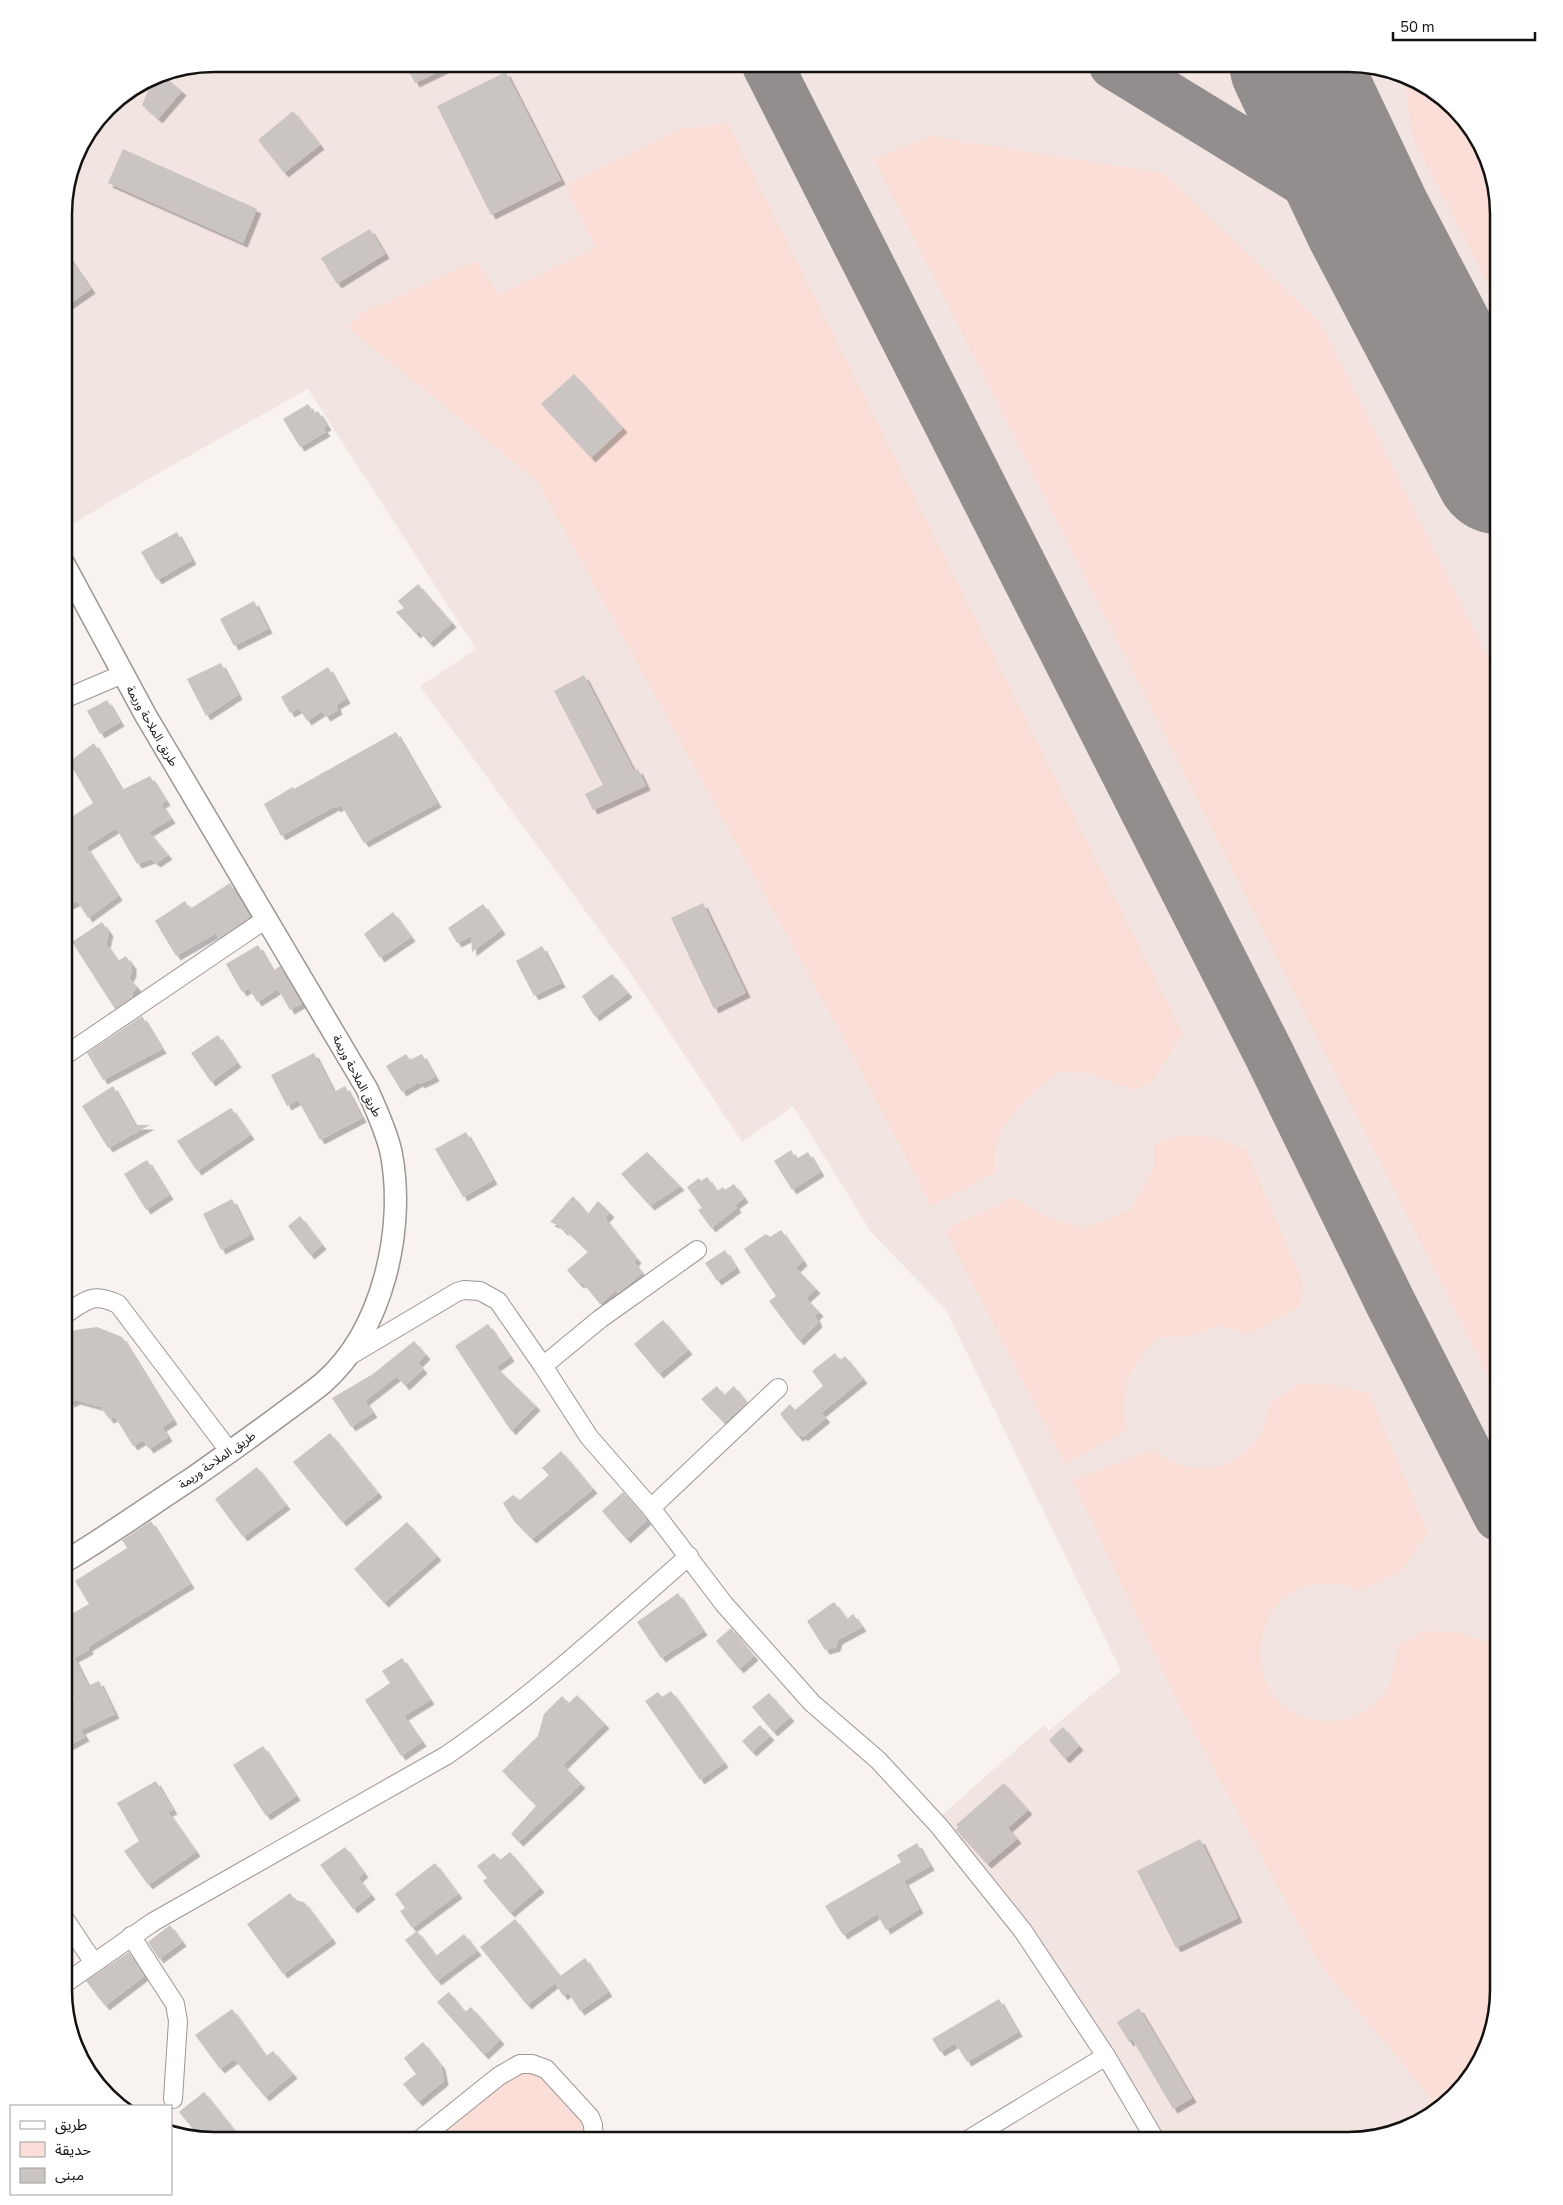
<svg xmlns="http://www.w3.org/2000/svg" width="1563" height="2205" viewBox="0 0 1563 2205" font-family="'Nunito Sans','Noto Sans Arabic',sans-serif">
	<defs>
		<filter id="shadow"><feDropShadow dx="4.5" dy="4.5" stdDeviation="0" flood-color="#0004"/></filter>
	</defs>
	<rect width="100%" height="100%" fill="#f8f3f1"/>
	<polygon fill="#f2e4e0" points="214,64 1358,64 1424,84 1479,139 1499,214 1499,1991 1479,2066 1424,2121 1349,2141 1157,2141 1027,1931 934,1822 1044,1725 1048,1731 1121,1671 946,1310 871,1232 793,1106 742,1142 625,965 420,686 476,649 308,389 157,474 64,529 64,205 75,156 108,108 157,75"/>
	<g fill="#faded7">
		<polygon points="1407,79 1424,84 1479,139 1499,214 1499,304 1413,140 1406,93"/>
		<path d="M728 123 1183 1033 1154 1080 1135 1090 1085 1073 1058 1072C1035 1091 1007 1113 997 1142 994 1151 995 1164 995 1173L931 1206 858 1065 537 481 348 328 359 314 467 265 478 262 499 295 596 247 573 203 567 184 681 129Z"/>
		<polygon points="930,136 1163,173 1321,323 1499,679 1499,1398 874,159"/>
		<polygon points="1183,1135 1214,1138 1246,1149 1303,1283 1300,1307 1246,1335 1220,1325 1189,1336 1159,1338 1148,1348 1135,1365 1128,1379 1123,1409 1127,1430 1065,1464 945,1230 1012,1197 1049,1218 1085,1228 1130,1210 1153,1168 1153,1144"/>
		<path d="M1300 1384 1333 1385 1369 1393 1428 1533 1400 1573 1359 1591C1352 1589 1344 1585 1337 1584 1249 1573 1230 1705 1316 1720 1331 1723 1346 1721 1360 1714 1389 1698 1395 1676 1397 1645L1424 1631 1457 1632 1497 1646 1499 1650V1991L1479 2066 1438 2107 1321 1966 1179 1705 1072 1480 1154 1449C1160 1454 1166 1459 1173 1462 1208 1478 1249 1462 1264 1426 1267 1420 1268 1411 1269 1403Z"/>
		<polygon points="532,2064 584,2109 594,2141 418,2141 452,2114"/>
	</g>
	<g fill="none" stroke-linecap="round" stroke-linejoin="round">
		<g stroke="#928e8d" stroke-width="51">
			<polyline points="767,64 1270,1056 1390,1302 1499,1516"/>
			<polyline points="1114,64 1368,220"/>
		</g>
		<polyline stroke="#928e8d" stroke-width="129" points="1294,64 1368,220 1499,470"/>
	</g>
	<g fill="#cac5c3" filter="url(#shadow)">
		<polygon points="405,64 454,64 415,83"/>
		<polygon points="506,72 561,180 491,215 437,106"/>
		<polygon points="161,74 182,91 158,119 142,105 154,77"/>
		<polygon points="293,111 320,145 284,173 258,140"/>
		<polygon points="123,149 257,209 243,243 108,183"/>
		<polygon points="370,229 385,254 337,284 321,258"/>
		<polygon points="64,250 91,289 64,308"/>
		<polygon points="574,374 623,428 591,458 541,404"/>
		<polygon points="308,404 314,413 318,411 327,426 323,428 326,432 300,447 283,419"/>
		<polygon points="177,532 192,560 157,580 141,552"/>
		<polygon points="418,584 452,623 429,643 419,631 416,634 396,612 404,608 398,601"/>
		<polygon points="254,601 268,629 234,646 220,619"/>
		<polygon points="221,663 238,695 206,716 187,679"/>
		<polygon points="328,667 346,699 336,705 338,710 326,717 322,711 307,721 299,708 290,713 281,697"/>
		<polygon points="584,675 634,771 638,769 646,786 593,810 585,794 603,785 554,691"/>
		<polygon points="107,700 120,722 100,734 87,711"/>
		<polygon points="396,732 437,803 364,843 341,805 336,808 335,806 281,836 264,804 293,787 294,789"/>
		<polygon points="94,743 122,790 150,776 166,801 161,804 171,819 149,832 168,855 156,863 151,859 137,864 116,828 86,847 118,896 88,918 77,901 69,905 64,897 64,822 93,803 69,762"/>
		<polygon points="230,883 250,917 219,938 216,933 176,956 155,921 185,901 190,909"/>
		<polygon points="703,903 746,993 714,1009 671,918"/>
		<polygon points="483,904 501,930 472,952 471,936 457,943 448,928"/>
		<polygon points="393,912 411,937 380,958 364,934"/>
		<polygon points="102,922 109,932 106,944 118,961 126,956 132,965 132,972 129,978 137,987 132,993 133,996 115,1009 72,942"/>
		<polygon points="258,945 273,971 280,966 302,1003 290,1010 278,989 257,1002 249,988 242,992 226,964"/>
		<polygon points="542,946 561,983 534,996 516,961"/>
		<polygon points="612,974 628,993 595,1017 582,996"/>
		<polygon points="142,1016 162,1049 103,1080 87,1053"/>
		<polygon points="218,1035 237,1063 211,1082 191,1053"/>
		<polygon points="314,1053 334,1092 345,1086 362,1118 320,1140 298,1100 287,1106 271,1075"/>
		<polygon points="406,1054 410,1060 422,1054 435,1077 420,1084 419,1082 402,1092 386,1066"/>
		<polygon points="113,1086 135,1125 150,1125 108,1148 82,1106"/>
		<polygon points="231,1108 250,1135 197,1171 177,1141"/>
		<polygon points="466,1132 493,1180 463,1197 435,1149"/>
		<polygon points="791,1150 796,1159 808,1152 820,1172 792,1190 774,1161"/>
		<polygon points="647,1152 680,1186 650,1206 621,1174"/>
		<polygon points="147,1160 169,1195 146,1210 124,1174"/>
		<polygon points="707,1177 717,1191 723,1187 725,1190 734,1184 744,1198 735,1205 737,1208 711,1228 698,1210 702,1208 687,1187 699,1178 701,1181"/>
		<polygon points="573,1196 588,1214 598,1201 610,1213 605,1218 637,1259 634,1262 642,1273 618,1293 616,1290 600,1304 582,1282 579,1284 567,1270 588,1252 565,1230 563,1231 558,1225 550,1222"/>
		<polygon points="232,1199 250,1235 221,1250 203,1214"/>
		<polygon points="300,1216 322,1245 310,1255 288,1226"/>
		<polygon points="781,1230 803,1261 796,1268 816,1289 806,1298 819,1312 815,1316 818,1323 799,1341 769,1301 776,1296 744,1249 766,1234 770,1237"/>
		<polygon points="725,1250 736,1268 717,1281 705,1263"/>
		<polygon points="663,1320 688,1350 659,1374 634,1344"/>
		<polygon points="488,1324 510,1357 496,1367 536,1406 511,1431 455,1346"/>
		<polygon points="97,1327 122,1337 173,1420 162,1427 168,1437 149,1449 143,1440 133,1446 115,1417 109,1419 101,1407 76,1400 70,1403 64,1392 64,1337 75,1330"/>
		<polygon points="414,1341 426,1355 418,1363 423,1369 405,1386 397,1376 365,1401 373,1413 351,1427 332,1398 373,1374"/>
		<polygon points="835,1353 840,1361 845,1356 863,1379 821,1413 826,1418 803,1437 802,1435 798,1437 780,1414 790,1404 795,1410 823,1386 812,1371"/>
		<polygon points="717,1386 724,1395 734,1386 747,1403 724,1423 701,1399"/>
		<polygon points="330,1433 378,1493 342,1522 293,1462"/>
		<polygon points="561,1451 593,1489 532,1539 514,1521 503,1503 513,1495 520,1500 549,1475 542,1468"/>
		<polygon points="257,1467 286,1505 243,1537 215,1499"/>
		<polygon points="623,1492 647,1520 626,1539 602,1511"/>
		<polygon points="151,1521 190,1584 88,1647 89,1650 74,1658 88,1686 99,1681 115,1714 81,1730 85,1737 64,1748 64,1704 74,1698 64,1678 64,1618 89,1604 75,1581 127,1548 122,1540"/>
		<polygon points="407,1522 437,1556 384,1603 354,1569"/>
		<polygon points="678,1593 703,1631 661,1658 637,1622"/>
		<polygon points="834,1602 847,1619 853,1614 862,1627 838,1640 836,1647 825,1650 807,1621"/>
		<polygon points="731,1628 754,1656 739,1669 716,1641"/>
		<polygon points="402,1658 430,1700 404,1716 422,1742 401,1756 365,1700 390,1683 382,1671"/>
		<polygon points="671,1691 724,1763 700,1780 645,1701 658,1692 662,1697"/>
		<polygon points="769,1693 790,1717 773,1732 752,1707"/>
		<polygon points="577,1695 605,1724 563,1765 581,1784 519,1842 511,1834 536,1806 502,1771 538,1736 544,1714 562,1696 569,1703"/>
		<polygon points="760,1725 770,1736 752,1752 742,1741"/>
		<polygon points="1063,1727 1079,1746 1065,1759 1049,1740"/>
		<polygon points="263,1746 296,1796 266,1816 233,1765"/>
		<polygon points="156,1781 173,1810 168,1812 196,1852 148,1885 124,1851 139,1841 117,1803"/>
		<polygon points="1004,1783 1028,1810 1008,1828 1017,1839 987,1864 956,1830 958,1827 956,1825"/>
		<polygon points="1200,1839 1238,1918 1176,1948 1137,1871"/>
		<polygon points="917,1843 930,1866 904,1881 919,1909 886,1930 877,1914 843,1935 825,1906 901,1862 897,1855"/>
		<polygon points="345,1847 364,1873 358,1878 371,1895 353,1909 320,1865"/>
		<polygon points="510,1852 540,1888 510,1913 483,1881 487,1878 477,1866 494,1853 500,1860"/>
		<polygon points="435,1863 458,1894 412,1928 400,1911 405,1908 395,1894"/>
		<polygon points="290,1893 295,1900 304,1902 332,1939 283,1974 247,1924"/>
		<polygon points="515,1919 560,1976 585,1958 608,1992 580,2011 568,1992 563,1996 555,1983 527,2005 480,1947"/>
		<polygon points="170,1925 182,1942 159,1959 148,1942"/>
		<polygon points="417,1931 436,1956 464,1934 477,1951 437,1981 405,1940"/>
		<polygon points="129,1952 144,1976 105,2006 86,1981"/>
		<polygon points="449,1992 465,2012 471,2007 500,2040 484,2055 437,2002"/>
		<polygon points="999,1999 1018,2032 967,2062 955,2043 940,2052 932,2039"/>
		<polygon points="1139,2008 1192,2098 1173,2109 1132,2039 1129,2042 1117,2022"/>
		<polygon points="232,2009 266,2056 273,2051 293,2074 265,2097 234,2059 220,2069 195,2035"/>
		<polygon points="423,2042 441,2065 444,2081 418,2102 403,2084 416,2074 404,2058"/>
		<polygon points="204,2092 243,2141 202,2140 179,2112"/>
	</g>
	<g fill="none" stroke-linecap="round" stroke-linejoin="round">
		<g stroke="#9c9695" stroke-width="20">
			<g id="minor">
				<polyline points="64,699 123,674"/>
				<polyline points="64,1056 266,919"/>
				<path d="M64 1315C87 1300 92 1292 118 1304L230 1452"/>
				<polyline points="346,1358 457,1292 464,1290 480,1291 498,1301 543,1366 589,1437 651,1508 724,1604 812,1703 878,1760 939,1826 1023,1931 1106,2056 1156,2141"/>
				<polyline points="543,1366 600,1319 697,1250"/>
				<polyline points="651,1508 778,1388"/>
				<polyline points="64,1918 94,1963"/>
				<polyline points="131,1936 175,2004 178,2021 173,2099"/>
				<path d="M64 1984 153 1922 447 1755C533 1696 610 1625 689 1556"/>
				<polyline points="418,2141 499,2076 520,2064 532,2064 546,2069 590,2117 593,2125 594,2141"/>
				<polyline points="966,2141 1106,2056"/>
			</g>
		</g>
		<g stroke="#9c9695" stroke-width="24">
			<path id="tertiary" d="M64 1562C108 1536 151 1505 194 1477 224 1456 254 1435 283 1413 296 1403 310 1394 323 1383 383 1331 406 1228 391 1152 386 1130 376 1109 367 1089L146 716 64 564"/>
		</g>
		<use href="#minor" stroke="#fff" stroke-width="18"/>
		<use href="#tertiary" stroke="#fff" stroke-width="21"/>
	</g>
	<g text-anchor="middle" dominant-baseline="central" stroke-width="4" stroke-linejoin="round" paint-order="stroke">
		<g font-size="12" fill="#141211" stroke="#fff">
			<text transform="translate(152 726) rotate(60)">طريق الملاحة وريمة</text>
			<text transform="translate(357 1076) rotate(62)">طريق الملاحة وريمة</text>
			<text transform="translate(217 1460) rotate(-35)">طريق الملاحة وريمة</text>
		</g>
	</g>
	<path d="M0 0H1563V2205H0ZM214 72H1348A142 142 0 0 1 1490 214V1990A142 142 0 0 1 1348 2132H214A142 142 0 0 1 72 1990V214A142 142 0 0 1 214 72Z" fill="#fff" fill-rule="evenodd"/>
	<path fill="none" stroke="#141211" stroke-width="2.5" d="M214 72H1348A142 142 0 0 1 1490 214V1990A142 142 0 0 1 1348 2132H214A142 142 0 0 1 72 1990V214A142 142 0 0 1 214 72Z"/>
	<rect x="10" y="2105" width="162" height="90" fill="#ffffff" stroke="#a1a0a0"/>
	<rect x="20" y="2121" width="25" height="8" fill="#ffffff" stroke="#a1a0a0"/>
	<text x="55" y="2130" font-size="15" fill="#141211">طريق</text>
	<rect x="20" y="2142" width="25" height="15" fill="#faded7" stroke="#a1a0a0"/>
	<text x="55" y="2155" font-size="15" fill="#141211">حديقة</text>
	<rect x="20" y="2168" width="25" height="15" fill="#cac5c3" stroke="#a1a0a0"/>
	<text x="55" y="2180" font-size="15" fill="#141211">مبنى</text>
	<path d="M1393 32v8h142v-8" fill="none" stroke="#141211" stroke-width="2.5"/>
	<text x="1400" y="32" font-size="15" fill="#141211" stroke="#ffffff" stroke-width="4" paint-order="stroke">50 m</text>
</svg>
